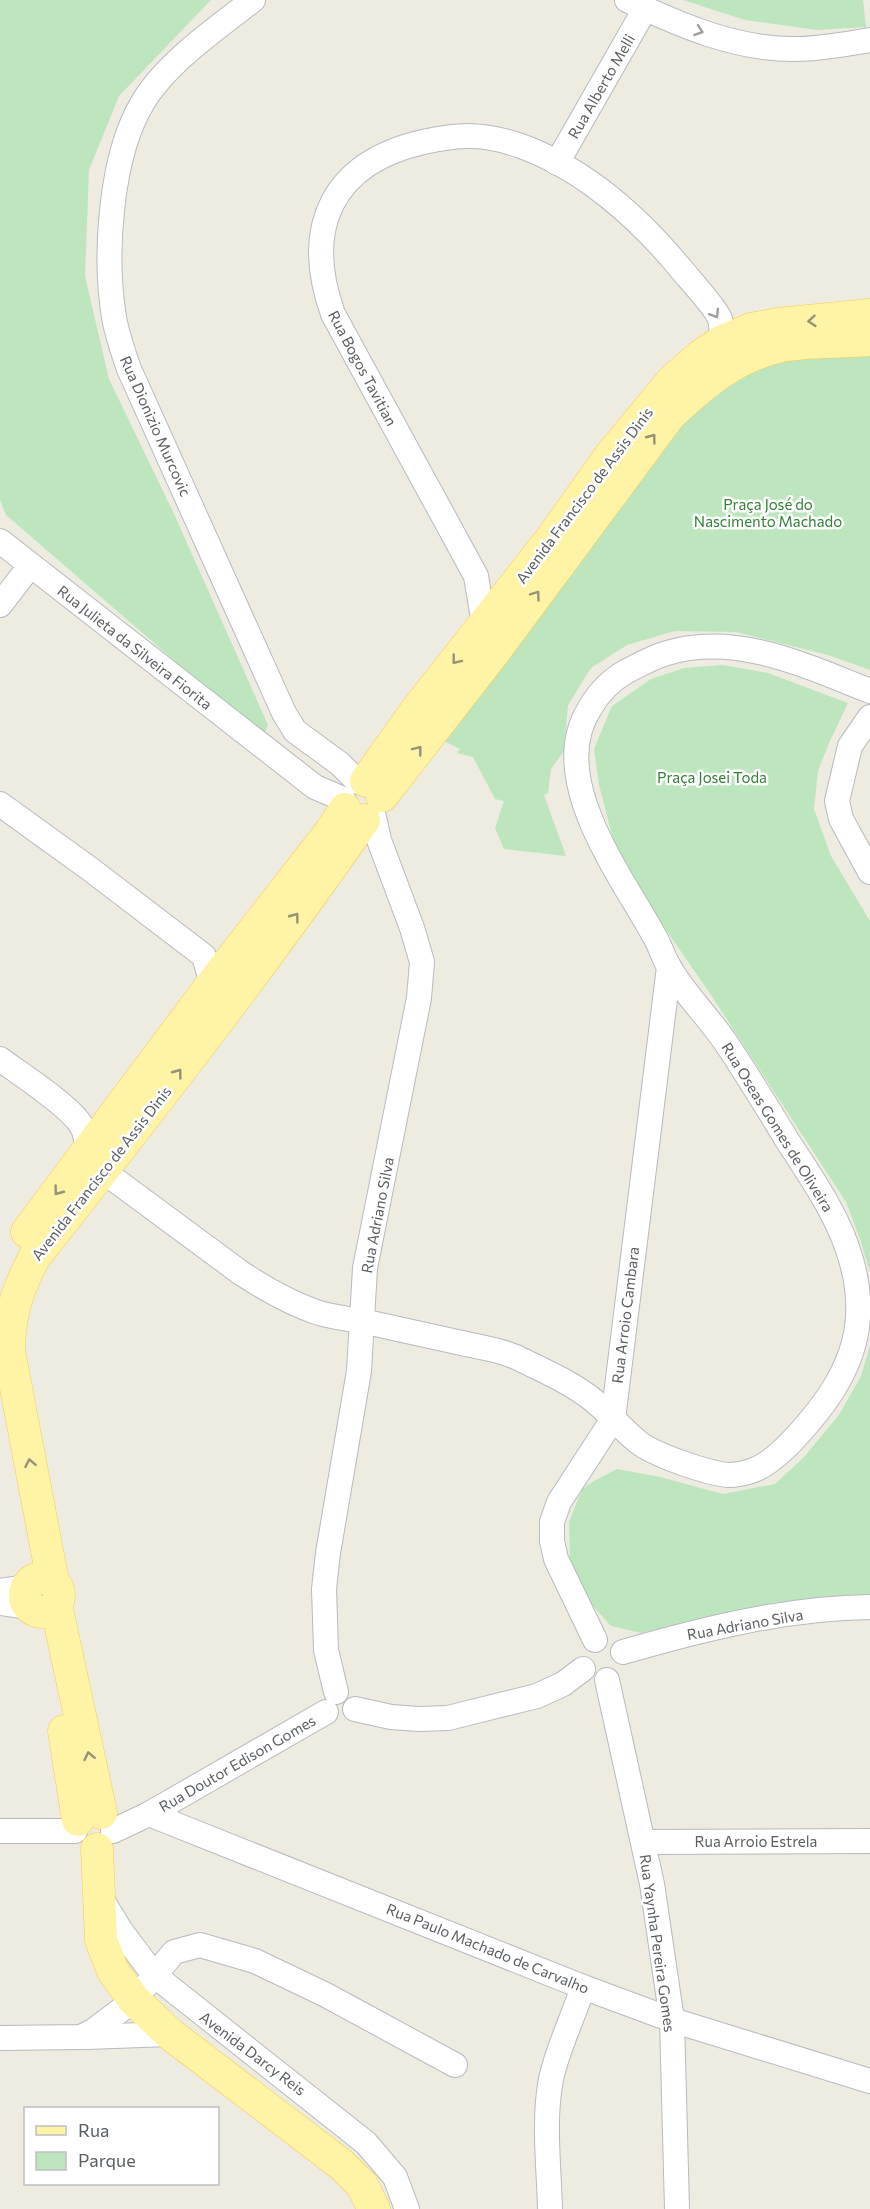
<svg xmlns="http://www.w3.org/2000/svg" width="870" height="2209" viewBox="0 0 870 2209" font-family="Commissioner,sans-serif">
	<rect width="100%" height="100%" fill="#eeebe1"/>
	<g fill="#bde6be">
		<polygon points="0,0 211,0 119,96 89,170 85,276 109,379 175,516 268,725 263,737 6,515 0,500"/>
		<polygon points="683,0 863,0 866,27 817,30 745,20"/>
		<polygon points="870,344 870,670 828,655 736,632 675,631 627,645 591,668 568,705 564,751 551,769 548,793 544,795 566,856 504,849 495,828 504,801 495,799 473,757 457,753 460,749 442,740 637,472 732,373"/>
		<polygon points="723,665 768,673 848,703 829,743 818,771 814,809 831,856 870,921 870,1272 861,1242 846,1202 711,995 637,888 612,835 599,785 594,749 612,706 651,679 684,668"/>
		<polygon points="870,1346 870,1599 749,1610 641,1633 611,1626 586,1598 570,1559 569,1522 582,1489 594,1481 617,1469 660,1477 723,1494 775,1484 804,1457 839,1415 861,1376"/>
	</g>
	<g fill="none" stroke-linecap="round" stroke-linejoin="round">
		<g stroke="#b7babf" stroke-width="26">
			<g id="minor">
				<path d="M253 0C217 28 166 63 143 102 110 156 104 256 114 317 117 335 123 352 129 369L284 713 295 731 340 764 358 782"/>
				<path d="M627 0C679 25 737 50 796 49 821 49 846 44 870 40"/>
				<polyline points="557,163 645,9"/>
				<polyline points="0,541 315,787 343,799"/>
				<polyline points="0,605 30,566"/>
				<path d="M484 624 476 576 333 314C302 227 332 163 423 142 460 134 484 133 521 146 584 169 639 218 681 269 690 280 716 308 720 319 722 327 722 334 721 342"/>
				<polyline points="870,717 850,746 837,801 841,819 870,872"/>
				<polyline points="0,804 90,869 204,956 212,984"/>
				<path d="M0 1059C20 1074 70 1106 81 1125 86 1133 87 1143 87 1152"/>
				<path d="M103 1171 241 1273C264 1288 292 1304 319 1313 333 1317 348 1319 362 1321 394 1328 425 1335 457 1342 479 1347 504 1350 524 1361 547 1372 573 1384 593 1400 609 1413 622 1429 638 1442 654 1455 707 1473 728 1475 737 1475 746 1473 754 1470 777 1461 803 1430 818 1411 859 1359 869 1309 847 1247 833 1208 809 1174 787 1140 767 1107 747 1074 726 1043 708 1016 683 993 668 965 664 958 661 949 657 941 625 880 544 779 590 708 599 692 611 680 627 671 639 665 653 657 667 653 736 632 806 666 870 691"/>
				<polyline points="0,1591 27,1587"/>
				<polyline points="0,1603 29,1607"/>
				<polyline points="595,1640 556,1559 552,1541 552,1522 559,1502 613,1419 669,967"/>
				<path d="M623 1652C703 1629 786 1608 870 1607"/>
				<polyline points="607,1680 652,1884 672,2020 677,2209"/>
				<polyline points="336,1692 326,1650 324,1589 328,1553 359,1371 365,1268 419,998 422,962 412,928 379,840 374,817"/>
				<polyline points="355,1709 391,1717 419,1719 448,1718 537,1696 563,1684 583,1669"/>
				<polyline points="149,1814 326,1712"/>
				<polyline points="0,1831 75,1831"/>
				<polyline points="113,1831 149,1814 583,1987 672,2020 870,2081"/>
				<polyline points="643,1842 870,1841"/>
				<polyline points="99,1895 121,1931 154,1975 366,2143 395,2177 407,2209"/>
				<polyline points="86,2037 170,2034"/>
				<polyline points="0,2038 81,2037 93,2031 134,2000 174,1952 200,1945 255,1961 326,1995 455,2065"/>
				<path d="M550 2209C549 2167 543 2121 551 2079 558 2047 573 2018 583 1987"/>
			</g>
		</g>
		<g stroke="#f6cc52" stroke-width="33">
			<g id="major">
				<polyline points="366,781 415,712 551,539 610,456 672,381 699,357 721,342 751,329 778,324 870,315"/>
				<path d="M382 796 492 655 670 415C702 385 734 357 778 347 805 340 841 343 870 340"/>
				<polyline points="27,1232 212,984 331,831 345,809"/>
				<circle cx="42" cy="1595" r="17"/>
				<path d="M53 1582 9 1351C9 1314 17 1291 34 1258 147 1114 260 970 364 820"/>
				<polyline points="56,1605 101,1813"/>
				<polyline points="64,1731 78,1820"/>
				<polyline points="97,1849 101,1940 113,1971 134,2000 170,2034 342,2165 362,2185 374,2209"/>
			</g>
		</g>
		<use href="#minor" stroke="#fff" stroke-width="24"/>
		<use href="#major" stroke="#fff3a5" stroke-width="32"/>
	</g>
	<defs><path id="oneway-chevron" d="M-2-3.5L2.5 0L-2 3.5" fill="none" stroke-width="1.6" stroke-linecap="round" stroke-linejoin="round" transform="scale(1.5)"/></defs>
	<g stroke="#9c9ea1">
		<use href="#oneway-chevron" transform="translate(699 31) rotate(19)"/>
		<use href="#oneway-chevron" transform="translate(715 314) rotate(59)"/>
	</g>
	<g stroke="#94927a">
		<use href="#oneway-chevron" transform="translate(812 321) rotate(175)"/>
		<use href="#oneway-chevron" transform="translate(652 438) rotate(-53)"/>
		<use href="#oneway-chevron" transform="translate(536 595) rotate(-54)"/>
		<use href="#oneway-chevron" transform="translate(456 660) rotate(128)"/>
		<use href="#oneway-chevron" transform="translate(418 750) rotate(-52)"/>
		<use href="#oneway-chevron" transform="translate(295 917) rotate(-53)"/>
		<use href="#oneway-chevron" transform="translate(178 1073) rotate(-53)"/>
		<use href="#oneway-chevron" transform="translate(58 1191) rotate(127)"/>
		<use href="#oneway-chevron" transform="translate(30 1463) rotate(-101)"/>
		<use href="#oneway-chevron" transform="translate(89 1756) rotate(-102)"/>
	</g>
	<g text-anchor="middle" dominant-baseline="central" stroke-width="5" stroke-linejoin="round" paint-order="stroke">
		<g font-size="15" fill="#5a5e63" stroke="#fff">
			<text transform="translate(601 86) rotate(-60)">Rua Alberto Melli</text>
			<text transform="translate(363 368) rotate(62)">Rua Bogos Tavitian</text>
			<text transform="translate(156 426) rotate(66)">Rua Dionizio Murcovic</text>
			<text transform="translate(584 495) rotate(-53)">Avenida Francisco de Assis Dinis</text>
			<text transform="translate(135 647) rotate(38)">Rua Julieta da Silveira Fiorita</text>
			<text transform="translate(778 1127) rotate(58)">Rua Oseas Gomes de Oliveira</text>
			<text transform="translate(101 1173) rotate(-52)">Avenida Francisco de Assis Dinis</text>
			<text transform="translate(377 1215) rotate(-79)">Rua Adriano Silva</text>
			<text transform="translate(625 1315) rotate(-83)">Rua Arroio Cambara</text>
			<text transform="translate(745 1624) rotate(-10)">Rua Adriano Silva</text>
			<text transform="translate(237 1763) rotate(-30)">Rua Doutor Edison Gomes</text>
			<text x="756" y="1841">Rua Arroio Estrela</text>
			<text transform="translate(658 1943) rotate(82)">Rua Yaynha Pereira Gomes</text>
			<text transform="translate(488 1948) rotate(22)">Rua Paulo Machado de Carvalho</text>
			<text transform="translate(253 2053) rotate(37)">Avenida Darcy Reis</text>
		</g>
		<g font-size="15" fill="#318337" stroke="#fff">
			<text x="768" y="504">Praça José do<tspan x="768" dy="17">Nascimento Machado</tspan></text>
			<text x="712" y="777">Praça Josei Toda</text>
		</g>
	</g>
	<rect x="24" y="2107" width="195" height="78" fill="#ffffff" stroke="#bdbfc1" stroke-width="1.5"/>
	<rect x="36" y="2126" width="30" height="9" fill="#fff3a5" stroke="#bdbfc1" stroke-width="1.5"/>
	<text x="78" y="2137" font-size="18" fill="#5a5e63">Rua</text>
	<rect x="36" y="2152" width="30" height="18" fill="#bde6be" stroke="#bdbfc1" stroke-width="1.5"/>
	<text x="78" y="2167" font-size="18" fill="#5a5e63">Parque</text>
</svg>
